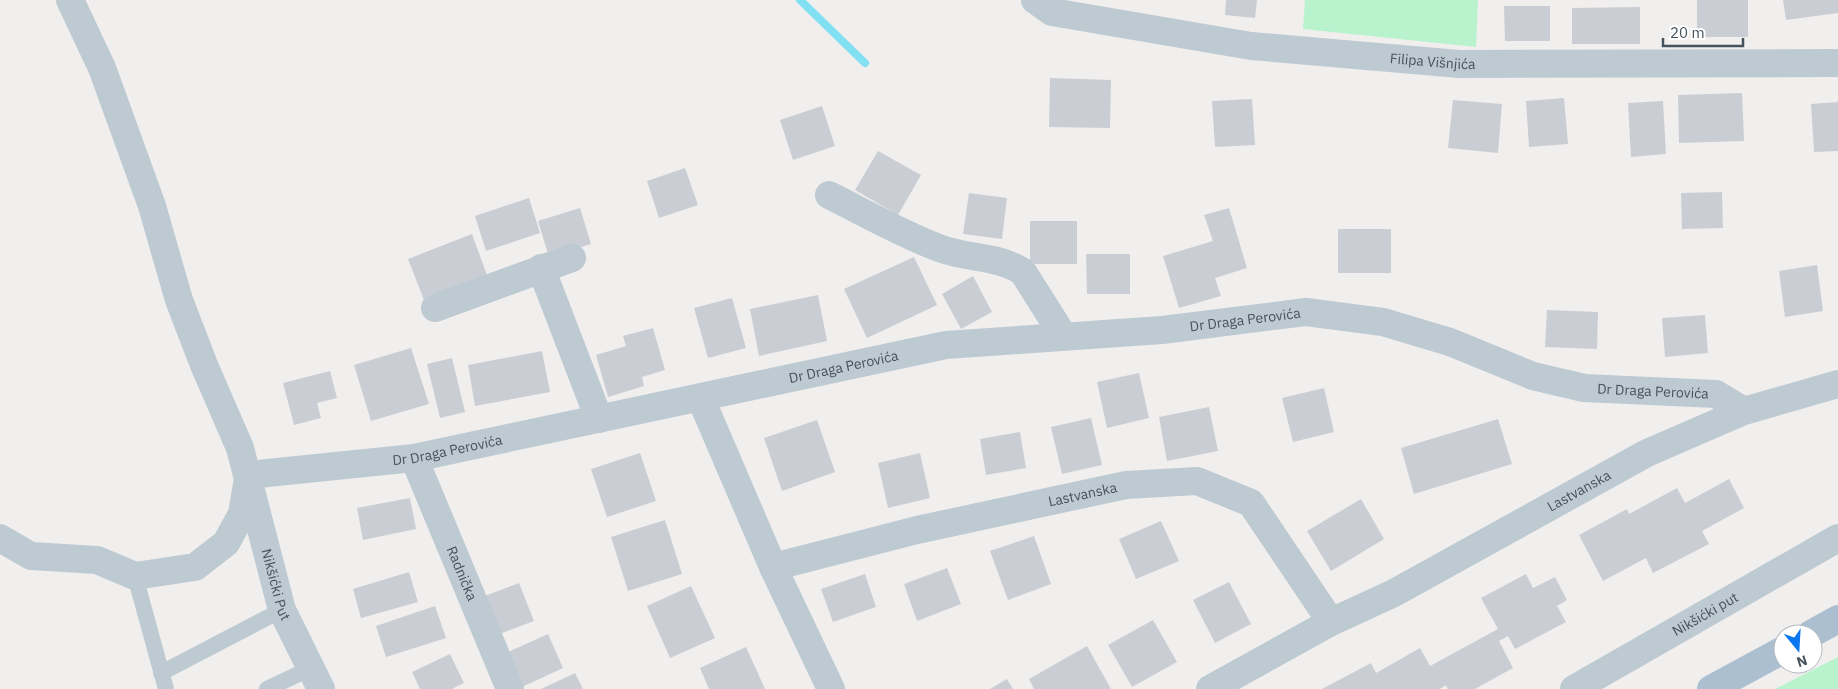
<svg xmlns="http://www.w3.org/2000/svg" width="1838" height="689" viewBox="0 0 1838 689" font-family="'IBM Plex Sans',sans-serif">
	<rect width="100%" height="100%" fill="#f1eeee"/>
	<g fill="#b9f3cd">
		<polygon points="1305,0 1478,0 1476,47 1303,29"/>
		<polygon points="1838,657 1838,689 1775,689"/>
	</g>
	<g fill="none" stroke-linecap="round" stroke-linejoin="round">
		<polyline stroke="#82e0f3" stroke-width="8" points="800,0 865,63"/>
	</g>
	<g fill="#caced4">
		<polygon points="1226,0 1257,0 1255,18 1225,15"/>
		<rect x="1697" y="0" width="51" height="37"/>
		<polygon points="1783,0 1838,0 1838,13 1786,20"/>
		<polygon points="1504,6 1550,6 1550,41 1505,41"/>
		<polygon points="1640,7 1640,44 1572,44 1572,8"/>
		<polygon points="1050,78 1111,80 1110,128 1049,127"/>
		<polygon points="1742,93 1744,141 1679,143 1678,95"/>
		<polygon points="1564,98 1568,144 1529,147 1526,101"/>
		<polygon points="1252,99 1255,145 1215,147 1212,101"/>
		<polygon points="1453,100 1502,104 1498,153 1448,148"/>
		<polygon points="1663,101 1666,154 1631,157 1628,103"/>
		<polygon points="1838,102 1838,151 1814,152 1811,104"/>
		<polygon points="822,106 835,146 793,160 780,120"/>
		<polygon points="878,151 921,175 898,215 855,190"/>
		<polygon points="685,168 698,205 659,218 647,181"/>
		<polygon points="1722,192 1723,228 1682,229 1681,193"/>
		<polygon points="969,193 1007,198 1002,239 963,234"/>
		<polygon points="529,198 540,233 486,251 475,216"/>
		<polygon points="580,208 591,244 549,257 538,221"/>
		<polygon points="1229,208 1247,268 1215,278 1221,296 1179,308 1163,256 1213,241 1204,215"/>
		<rect x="1030" y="221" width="47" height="43"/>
		<rect x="1338" y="229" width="53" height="44"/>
		<polygon points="472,234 487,275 424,300 408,259"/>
		<polygon points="1086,254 1130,254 1130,294 1087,294"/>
		<polygon points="914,257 937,305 867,338 844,289"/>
		<polygon points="1817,265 1823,311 1785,317 1779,271"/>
		<polygon points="973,276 992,312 961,329 942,294"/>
		<polygon points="818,295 827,341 759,356 750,309"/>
		<polygon points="732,298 746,348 708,358 694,308"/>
		<polygon points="1547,310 1598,312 1597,349 1545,347"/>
		<polygon points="1705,315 1708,353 1665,357 1662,318"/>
		<polygon points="653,328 665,370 642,377 644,386 608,397 596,355 626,346 623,336"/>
		<polygon points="411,348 429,404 371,421 354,365"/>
		<polygon points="542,351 550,392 475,406 468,365"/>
		<polygon points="452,358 465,412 440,418 427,364"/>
		<polygon points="330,371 337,398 317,403 321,418 294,425 283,383"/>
		<polygon points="1139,373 1149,418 1107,428 1097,382"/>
		<polygon points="1324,388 1334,432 1293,442 1282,398"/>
		<polygon points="1209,407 1218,451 1167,461 1159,417"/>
		<polygon points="1091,418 1102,465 1062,474 1051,427"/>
		<polygon points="1498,419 1512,464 1414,494 1401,448"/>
		<polygon points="817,420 835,472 782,491 764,438"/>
		<polygon points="1020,432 1026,468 986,475 980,439"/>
		<polygon points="640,453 656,501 607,517 591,469"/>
		<polygon points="920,453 930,498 888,508 878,463"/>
		<polygon points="1729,479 1744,508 1702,531 1709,544 1653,573 1646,558 1603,581 1579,535 1627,509 1629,514 1677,488 1685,503"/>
		<polygon points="410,498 416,529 363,540 357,508"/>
		<polygon points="1361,499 1384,539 1331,571 1307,531"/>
		<polygon points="665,520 682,574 628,591 611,537"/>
		<polygon points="1161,521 1179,561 1136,579 1119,539"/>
		<polygon points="1034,536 1051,584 1008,600 990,551"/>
		<polygon points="947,568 961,604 917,621 904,584"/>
		<polygon points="409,572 418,602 361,618 353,589"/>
		<polygon points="865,574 876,607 833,622 821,589"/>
		<polygon points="1526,574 1533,588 1555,577 1567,600 1557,606 1566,622 1515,649 1508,636 1499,641 1513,668 1475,689 1448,689 1446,685 1440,689 1322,689 1371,663 1376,673 1420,648 1430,666 1498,629 1481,598"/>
		<polygon points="1229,582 1251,624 1215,643 1193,600"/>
		<polygon points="519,583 534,621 497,635 482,597"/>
		<polygon points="691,586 715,638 670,658 647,606"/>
		<polygon points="435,606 446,638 386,657 376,626"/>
		<polygon points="1153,620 1177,662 1132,687 1108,645"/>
		<polygon points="548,634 563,668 522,687 506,653"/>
		<polygon points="1087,646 1111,689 1034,689 1029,679"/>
		<polygon points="746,647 765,689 709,689 700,668"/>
		<polygon points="450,654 464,683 452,689 420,689 412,672"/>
		<polygon points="575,673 583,689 541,689"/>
		<polygon points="1007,679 1013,689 990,689"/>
	</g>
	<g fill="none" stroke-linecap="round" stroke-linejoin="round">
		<g stroke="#becad2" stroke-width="16">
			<polyline points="135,576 166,689"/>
			<polyline points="161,673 282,610"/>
			<polyline points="267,689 311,668"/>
		</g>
		<g stroke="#becad2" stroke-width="28">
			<path id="s1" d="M70 0 102 68 152 206 179 300 204 365 240 448 282 610 321 689"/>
			<path id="s2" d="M1035 0 1052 12 1251 46 1459 64 1838 63"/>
			<path d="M829 195C865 213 902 234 939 248 967 259 997 255 1023 272L1064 337"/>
			<polyline points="541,268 599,419"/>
			<polyline points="435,308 572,258"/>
			<polyline points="701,399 773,567 831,689"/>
			<path id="s3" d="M414 458 510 689"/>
			<path id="s4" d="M248 475 414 458 946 345 1162 330 1306 312 1383 322 1450 342 1533 376 1584 388 1716 394 1744 411"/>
			<polyline points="0,538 31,556 97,560 135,576 195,567 226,543 242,514 247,484"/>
			<path id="s5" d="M773 567 917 530 1126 485 1197 481 1251 503 1331 622"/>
			<path id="s6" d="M1210 689 1331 622 1394 593 1647 453 1744 411 1838 384"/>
			<path id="s7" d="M1574 689 1838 538"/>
		</g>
		<g stroke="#acbfd0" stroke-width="28">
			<polyline points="1811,634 1838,619"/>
			<polyline points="1711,689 1783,650"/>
		</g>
	</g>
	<g text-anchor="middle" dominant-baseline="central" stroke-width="4" stroke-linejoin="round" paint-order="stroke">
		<g font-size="14" fill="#45535e" stroke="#fff">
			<text stroke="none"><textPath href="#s2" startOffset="405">Filipa Višnjića</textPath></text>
			<text stroke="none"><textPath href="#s4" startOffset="1011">Dr Draga Perovića</textPath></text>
			<text stroke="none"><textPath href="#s4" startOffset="606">Dr Draga Perovića</textPath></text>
			<text stroke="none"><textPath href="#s4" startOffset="1431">Dr Draga Perovića</textPath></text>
			<text stroke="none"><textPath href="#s4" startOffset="201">Dr Draga Perovića</textPath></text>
			<text stroke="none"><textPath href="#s6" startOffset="419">Lastvanska</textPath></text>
			<text stroke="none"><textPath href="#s5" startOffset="318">Lastvanska</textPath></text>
			<text stroke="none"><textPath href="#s3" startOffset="125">Radnička</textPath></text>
			<text stroke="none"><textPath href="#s1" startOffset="621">Nikšićki Put</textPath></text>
			<text stroke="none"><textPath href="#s7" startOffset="151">Nikšićki put</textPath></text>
		</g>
	</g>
	<g transform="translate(1798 649) rotate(162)"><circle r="24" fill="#ffffff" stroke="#b5babf"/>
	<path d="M0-4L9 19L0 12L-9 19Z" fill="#0a77f0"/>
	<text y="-8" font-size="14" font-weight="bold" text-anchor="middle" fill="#45535e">N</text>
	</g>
	<path d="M1663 38v8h80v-8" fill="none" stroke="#45535e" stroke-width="2.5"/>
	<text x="1670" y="38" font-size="15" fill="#45535e" stroke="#ffffff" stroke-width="4" paint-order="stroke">20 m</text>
</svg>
